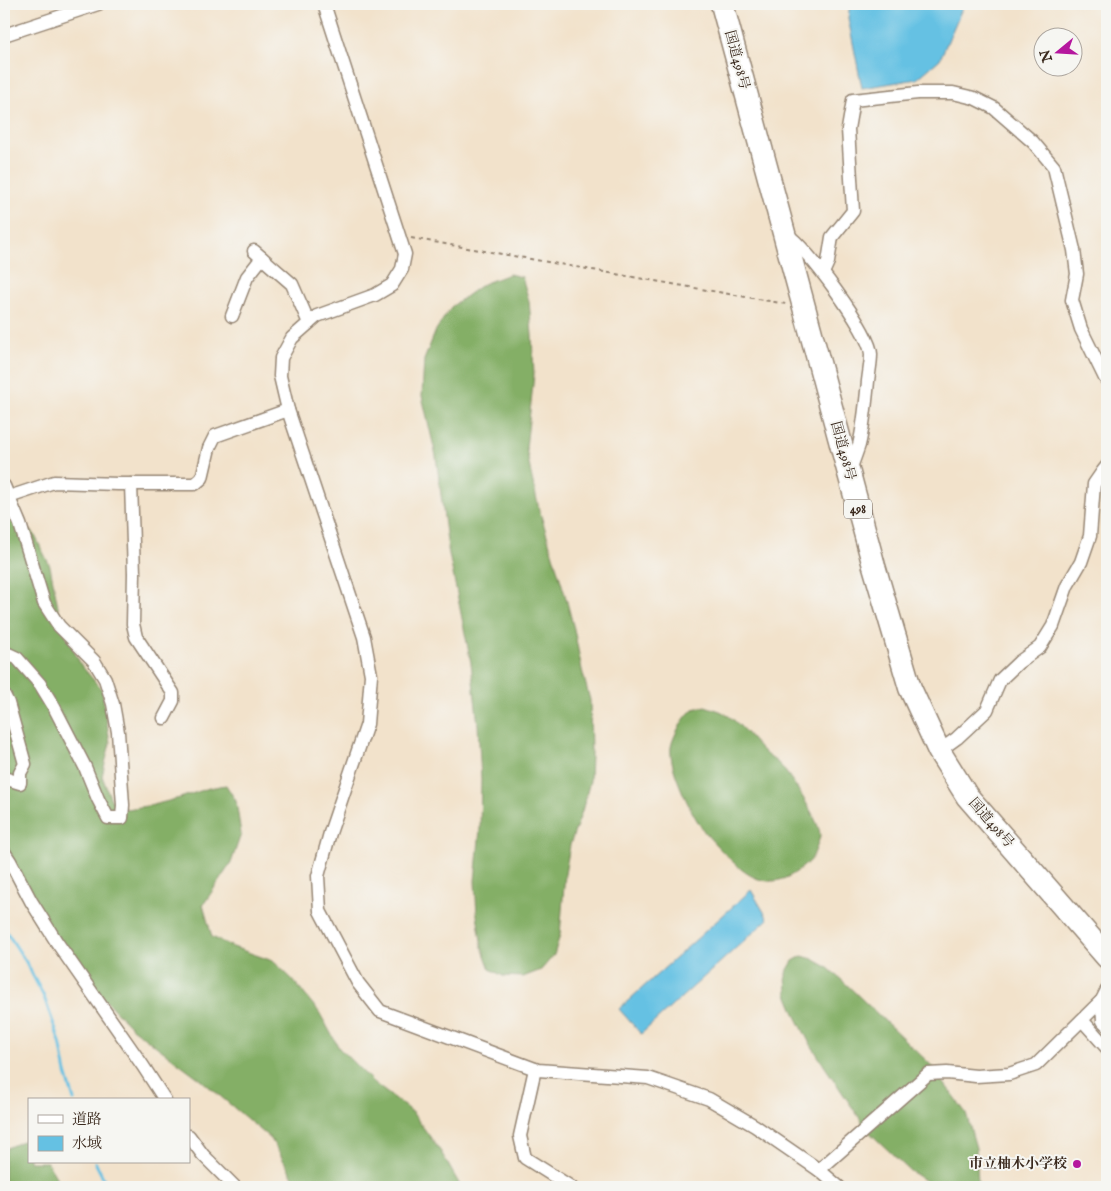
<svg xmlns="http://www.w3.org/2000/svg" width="1111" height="1191" viewBox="0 0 1111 1191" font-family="'IM FELL English','Noto Serif JP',serif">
	<rect width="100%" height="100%" fill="#f6f6f2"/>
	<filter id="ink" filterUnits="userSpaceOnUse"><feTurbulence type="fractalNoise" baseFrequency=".02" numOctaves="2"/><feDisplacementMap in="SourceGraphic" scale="10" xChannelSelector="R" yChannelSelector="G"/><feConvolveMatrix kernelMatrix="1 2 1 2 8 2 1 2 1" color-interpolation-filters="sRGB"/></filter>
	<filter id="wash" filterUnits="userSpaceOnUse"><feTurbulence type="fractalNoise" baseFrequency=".0096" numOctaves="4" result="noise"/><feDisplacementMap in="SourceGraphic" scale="20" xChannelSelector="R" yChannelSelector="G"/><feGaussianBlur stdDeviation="1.12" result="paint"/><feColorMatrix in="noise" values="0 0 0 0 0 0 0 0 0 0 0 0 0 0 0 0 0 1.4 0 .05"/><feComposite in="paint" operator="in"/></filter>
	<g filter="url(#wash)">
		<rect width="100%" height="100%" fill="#f2e2cb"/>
		<g fill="#84af66" stroke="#606c42">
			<polygon points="509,274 522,277 529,301 532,335 534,375 526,448 531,474 539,509 566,598 574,629 582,670 590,700 591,754 590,781 582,811 570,845 565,874 560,935 554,955 541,970 523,977 503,976 490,969 482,947 477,915 475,881 480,829 481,779 478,725 471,663 448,549 436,456 422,396 424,360 436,330 451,307 483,284"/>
			<polygon points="4,522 12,522 33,532 50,566 62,627 81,665 102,690 110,743 102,776 111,800 127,809 153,805 180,798 209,788 226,785 236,801 241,834 231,863 203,905 212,937 233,947 273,961 292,979 319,1012 339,1048 374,1083 412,1112 441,1152 461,1187 299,1187 271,1139 200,1079 132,1028 76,970 37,924 4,862"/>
			<path d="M705 706C710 708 715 709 720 711 738 719 750 739 764 752 768 757 774 759 779 764 789 774 820 821 820 835 820 839 813 857 811 860 811 861 805 865 805 865 796 873 784 881 772 881 750 882 733 862 719 848 715 843 710 839 706 834 693 817 668 768 671 747 673 736 685 714 694 709 698 708 702 707 705 706Z"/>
			<polygon points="802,956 813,959 827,967 845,983 930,1064 966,1113 976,1148 978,1183 968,1187 940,1187 930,1184 910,1171 869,1132 825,1067 808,1040 796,1016 787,994 786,973 793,961"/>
			<polygon points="22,1141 29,1144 29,1162 47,1162 62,1187 4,1187 4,1158 7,1148"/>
		</g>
		<g fill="#65c1e3" stroke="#507680">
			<polygon points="850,4 964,4 940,59 917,79 862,88 848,18"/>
			<polygon points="751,890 768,919 641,1034 619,1009"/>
		</g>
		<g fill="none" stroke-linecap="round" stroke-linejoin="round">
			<g stroke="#65c1e3" stroke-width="3">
				<polyline points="4,928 26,962 44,997 60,1042 66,1073 74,1100"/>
				<polyline points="95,1162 108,1187"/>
			</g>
		</g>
	</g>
	<g filter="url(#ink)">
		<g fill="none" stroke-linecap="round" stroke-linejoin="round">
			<g stroke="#968674" stroke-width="15">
				<g id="street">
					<polyline points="324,4 405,254 402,269 392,285 375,295 317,316 292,338 281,358 280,376 288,410 364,637 371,675 367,724 330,833 318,876 320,911 358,983 380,1011 538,1070 648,1078 709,1099 755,1126 819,1170 839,1187"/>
					<polyline points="4,35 98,4"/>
					<path d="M786 234C806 246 870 332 871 354 871 363 869 372 868 381 866 402 864 425 859 445 856 454 853 462 850 470"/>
					<polyline points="254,251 292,284 309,323"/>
					<polyline points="823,273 828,262 832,237 853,211 848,129 853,100 918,93 953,93 974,98 994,108 1033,142 1054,167 1074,250 1077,274 1072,300 1081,329 1105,378 1107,380"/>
					<polyline points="232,316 247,277 262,258"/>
					<polyline points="131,484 134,573 133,624 136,637 173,693 173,701 164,718"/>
					<polyline points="4,486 20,524 44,603 59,626 94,661 105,679 113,704 118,732 123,805 122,818 108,818 98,799 85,767 54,707 40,684 17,658 4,652"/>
					<polyline points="9,497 54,482 118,484 195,484 202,478 209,448 215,436 288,410"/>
					<polyline points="4,695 8,703 25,764 20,773 20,783 4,778"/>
					<polyline points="939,751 957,738 987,710 1000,680 1019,662 1040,647 1053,626 1067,586 1081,562 1090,536 1094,484 1103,471 1107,466"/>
					<polyline points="4,852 10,861 31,901 56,941 143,1066 165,1100"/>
					<polyline points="1102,1000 1103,1021 1107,1025"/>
					<polyline points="1082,1020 1107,1048"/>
					<polyline points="535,1069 520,1136 525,1158 571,1187"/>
					<polyline points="189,1136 203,1155 235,1187"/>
					<polyline points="819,1170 928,1074 947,1073 976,1076 1009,1074 1036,1065 1102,1000 1107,990"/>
				</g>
			</g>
			<g stroke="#968674" stroke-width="25">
				<polyline id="highway" points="722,4 874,566 910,688 939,751 967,796 1107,957"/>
			</g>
			<polyline stroke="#968674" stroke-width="2" stroke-dasharray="4 4" stroke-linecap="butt" points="411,238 786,304"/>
			<use href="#street" stroke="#fff" stroke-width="12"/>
			<use href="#highway" stroke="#fff" stroke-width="22"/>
		</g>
	</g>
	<circle fill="#b5179e" stroke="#f6f6f2" stroke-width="2" cx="1077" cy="1164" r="5"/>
	<g text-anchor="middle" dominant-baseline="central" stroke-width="4" stroke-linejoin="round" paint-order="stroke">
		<rect fill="#f6f6f2" stroke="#73675e" stroke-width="1" x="844" y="499.5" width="28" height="19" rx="4"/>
		<g font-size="12" font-weight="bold" fill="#3b2a1e">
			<text x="858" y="509">498</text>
		</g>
		<g font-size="14" fill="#3b2a1e" stroke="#f6f6f2">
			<text transform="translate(737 60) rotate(75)">国道498号</text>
			<text transform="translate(843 451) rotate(75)">国道498号</text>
			<text transform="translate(991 823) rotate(49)">国道498号</text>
		</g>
		<g font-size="14" font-weight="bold" fill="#3b2a1e" stroke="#f6f6f2" text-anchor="end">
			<text x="1067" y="1164">市立柚木小学校</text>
		</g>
	</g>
	<rect width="1111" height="1191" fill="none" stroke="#f6f6f2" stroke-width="20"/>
	<rect x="28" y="1098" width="162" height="65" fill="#f6f6f2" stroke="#aba49d"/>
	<rect x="38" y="1115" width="25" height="8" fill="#ffffff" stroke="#aba49d"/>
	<text x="72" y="1124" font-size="15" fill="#3b2a1e">道路</text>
	<rect x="38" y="1136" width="25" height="15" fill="#65c1e3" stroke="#aba49d"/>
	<text x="72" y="1148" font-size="15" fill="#3b2a1e">水域</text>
	<g transform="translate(1058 52) rotate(252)"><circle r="24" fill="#f6f6f2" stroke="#aba49d"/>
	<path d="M0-4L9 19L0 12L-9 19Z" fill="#b5179e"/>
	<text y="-8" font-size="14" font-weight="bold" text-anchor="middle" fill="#3b2a1e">N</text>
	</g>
</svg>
